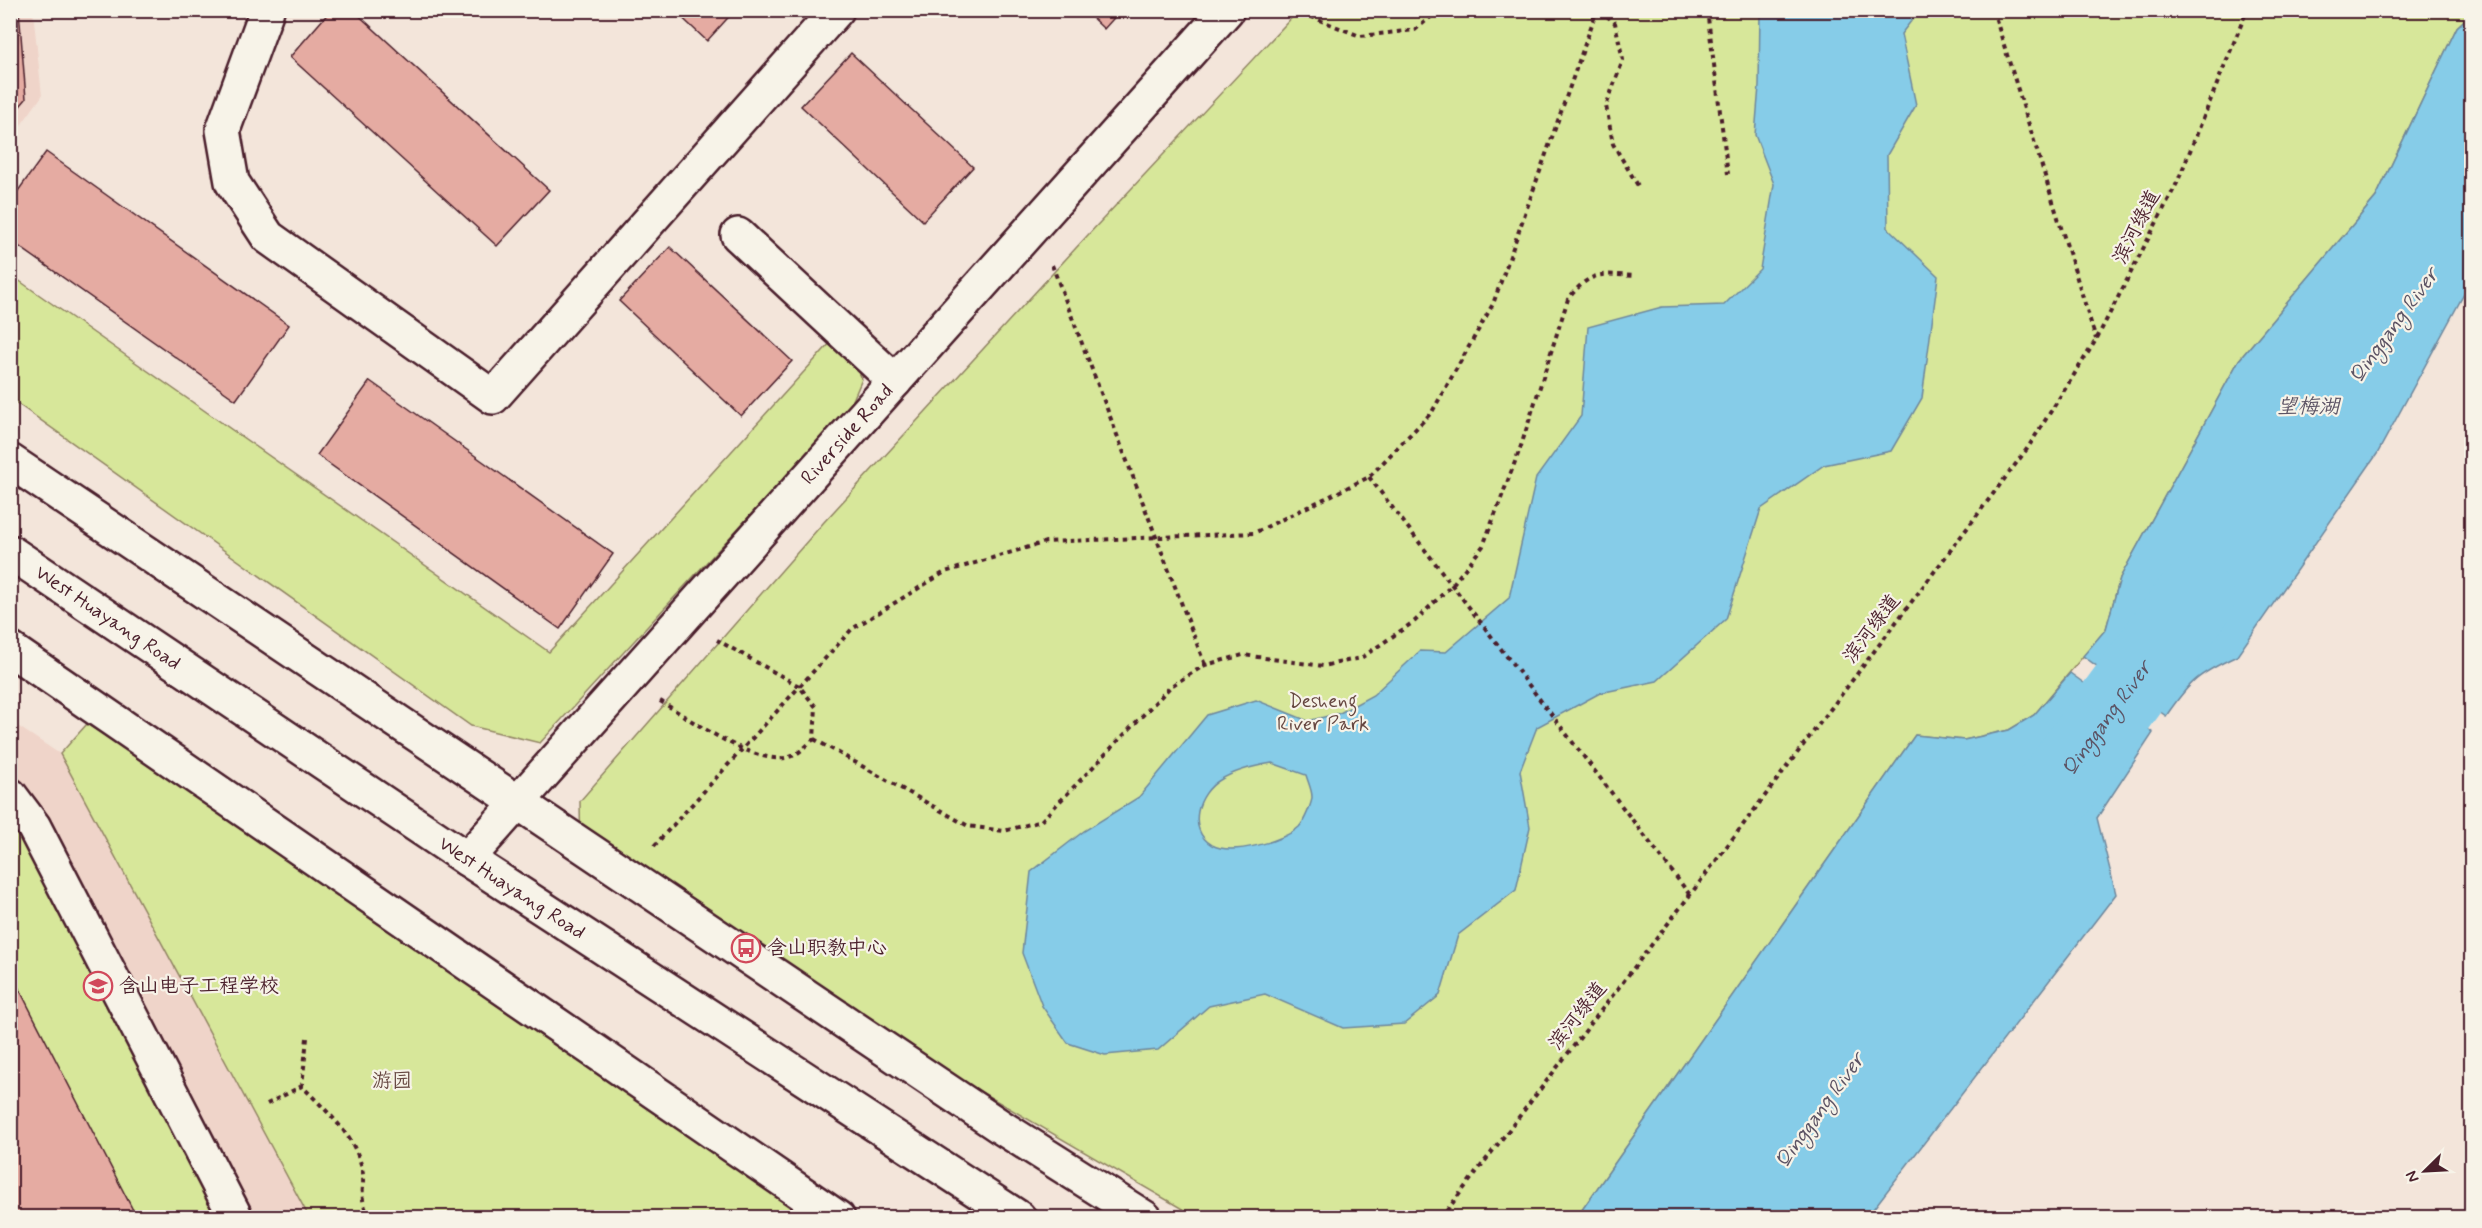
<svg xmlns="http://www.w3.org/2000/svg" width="2482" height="1228" viewBox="0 0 2482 1228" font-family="Mynerve,'LXGW WenKai TC',sans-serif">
	<rect width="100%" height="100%" fill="#f3e5da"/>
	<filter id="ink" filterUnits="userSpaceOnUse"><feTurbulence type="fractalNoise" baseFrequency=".0167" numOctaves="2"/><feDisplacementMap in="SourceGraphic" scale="12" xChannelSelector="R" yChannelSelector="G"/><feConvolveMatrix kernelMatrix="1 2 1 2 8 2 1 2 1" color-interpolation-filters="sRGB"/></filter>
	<g filter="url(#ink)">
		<g fill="#efd4c9">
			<polygon points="11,11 33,11 42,96 11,139"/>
			<polygon points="10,721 60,754 309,1217 11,1217"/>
		</g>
		<g fill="#d7e79a" stroke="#908362" stroke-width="1.5">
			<polygon points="1298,11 2471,11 2471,14 2457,27 2376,197 2239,360 2120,578 2106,629 2034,715 2009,730 1964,740 1915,735 1577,1217 1196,1217 581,859 580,801 824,522 1087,236"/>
			<polygon points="11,275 549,652 832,341 852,355 862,379 850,407 540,743 471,726 11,399"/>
			<polygon points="87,724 804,1182 861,1217 309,1217 60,754"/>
			<polygon points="10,822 23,840 225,1217 11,1217"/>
		</g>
		<g fill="#86cce8" stroke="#6e879c" stroke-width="1.5" fill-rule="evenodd">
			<path d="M1760 11H1919L1901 34 1916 105 1887 155 1888 228 1938 276 1922 398 1891 451 1824 465 1761 509 1726 619 1657 681 1600 693 1537 727 1520 771 1530 827 1516 890 1458 935 1440 995 1404 1024 1343 1028 1265 994 1209 1006 1158 1050 1105 1055 1068 1043 1042 1006 1022 953 1031 872 1084 831 1139 797 1207 715 1256 700 1308 721 1340 713 1373 695 1420 651 1446 652 1509 598 1536 478 1581 416 1588 327 1662 307 1724 305 1760 269 1774 184 1755 135 1759 86ZM1272 763 1306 775C1308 782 1312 790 1312 797 1312 803 1304 822 1299 827 1284 841 1232 856 1212 845 1186 829 1198 793 1220 780 1236 770 1254 766 1272 763Z"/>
			<path d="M2471 14V281L2377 454 2237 656C2198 674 2190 681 2166 716L2083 656 2106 629 2120 578 2239 360 2376 197 2457 27Z"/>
			<polygon points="2070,673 2153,733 2097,818 2116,894 1867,1217 1577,1217 1915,735 1964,740 2009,730 2034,715"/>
		</g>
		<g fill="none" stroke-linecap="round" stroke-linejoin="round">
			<path stroke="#86cce8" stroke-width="80" id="s1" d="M2052 794 2194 600"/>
		</g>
		<g fill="#e5aba2" stroke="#4a1f2b" stroke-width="1.5">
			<polygon points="10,10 19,10 26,99 10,118"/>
			<polygon points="331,10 353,10 549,190 497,246 290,57"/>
			<polygon points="674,10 735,10 707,41"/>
			<polygon points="1084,10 1121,10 1104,29"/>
			<polygon points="851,53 973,167 923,221 801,106"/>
			<polygon points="46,152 289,325 236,400 10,240 10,202"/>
			<polygon points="670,247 792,361 741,416 619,301"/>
			<polygon points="370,381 613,554 560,629 317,455"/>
			<polygon points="10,971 137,1218 10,1218"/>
		</g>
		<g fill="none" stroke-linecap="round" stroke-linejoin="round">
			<g stroke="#4a1f2b" stroke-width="38">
				<g id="minor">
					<polyline points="267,10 223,130 232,182 268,237 493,397 837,10"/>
					<polyline points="738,235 895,381"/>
					<polyline points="10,461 1001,1127 1145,1218"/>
					<polyline points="10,649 838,1218"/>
					<polyline points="10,795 34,827 236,1218"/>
					<path id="s2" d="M467 859 1227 10"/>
				</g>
			</g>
			<g stroke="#4a1f2b" stroke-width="38">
				<g id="major">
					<path id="s3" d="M10 552 467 859 1019 1218"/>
				</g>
			</g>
			<g stroke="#4a1f2b" stroke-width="4" stroke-dasharray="4.5 4.5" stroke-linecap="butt">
				<polyline points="1294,10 1360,36 1415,30 1439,10"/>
				<polyline points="1600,10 1615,23 1623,60 1606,106 1613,144 1640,189"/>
				<polyline points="1707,10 1728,174"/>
				<polyline points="1993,10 2096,339"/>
				<polyline points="1052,265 1205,665"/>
				<polyline points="1369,477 1690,895"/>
				<path d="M660 701C689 718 759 770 792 756 800 753 808 744 814 739L816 707 799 686 717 640"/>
				<path d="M814 739 968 826 1004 831 1041 821 1171 686 1205 665 1243 655 1323 666 1361 658 1415 621 1452 585 1483 546 1521 446 1568 299C1591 270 1601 274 1635 276"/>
				<polyline points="654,846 852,629 945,572 1046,542 1254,533 1369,477 1432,412 1493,304 1597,10"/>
				<path d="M307 1038 302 1086C325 1110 354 1134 362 1168 366 1189 357 1196 370 1218"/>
				<polyline points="267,1104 302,1086"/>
				<polyline points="1441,1218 1690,895 2027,449 2096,340 2177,183 2247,10"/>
			</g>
			<use href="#minor" stroke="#f7f3e8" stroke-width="33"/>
			<use href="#major" stroke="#f7f3e8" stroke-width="33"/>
		</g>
	</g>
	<defs>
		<g id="bus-ring" transform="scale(1.5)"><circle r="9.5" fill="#f7f3e8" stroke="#d1495b" stroke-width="1.5"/><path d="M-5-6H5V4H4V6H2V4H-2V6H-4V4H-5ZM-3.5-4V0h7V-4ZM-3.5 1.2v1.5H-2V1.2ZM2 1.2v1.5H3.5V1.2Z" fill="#d1495b"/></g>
		<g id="school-ring" transform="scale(1.5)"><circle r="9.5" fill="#f7f3e8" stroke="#d1495b" stroke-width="1.5"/><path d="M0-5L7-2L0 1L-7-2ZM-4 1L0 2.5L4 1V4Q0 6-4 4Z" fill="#d1495b"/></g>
	</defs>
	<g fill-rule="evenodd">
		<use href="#bus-ring" x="746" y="948"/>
		<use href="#school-ring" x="98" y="986"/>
	</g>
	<g text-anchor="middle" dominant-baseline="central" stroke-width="4.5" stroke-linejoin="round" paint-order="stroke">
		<g font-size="20" fill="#4a1f2b" stroke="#f7f3e8">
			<text transform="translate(2137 227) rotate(-63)">滨河绿道</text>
			<text stroke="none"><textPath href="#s2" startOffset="570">Riverside Road</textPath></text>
			<text stroke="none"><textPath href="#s3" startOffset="118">West Huayang Road</textPath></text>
			<text transform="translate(1872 629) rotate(-53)">滨河绿道</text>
			<text stroke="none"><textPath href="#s3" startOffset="604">West Huayang Road</textPath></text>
			<text transform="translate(1578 1016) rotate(-52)">滨河绿道</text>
		</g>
		<g font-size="20" fill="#664741" stroke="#f7f3e8">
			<text x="1323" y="701">Desheng<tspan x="1323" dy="23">River Park</tspan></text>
			<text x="392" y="1081">游园</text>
		</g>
		<g font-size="20" fill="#4a1f2b" stroke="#f7f3e8" text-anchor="start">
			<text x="767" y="948">含山职教中心</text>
			<text x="119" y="986">含山电子工程学校</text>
		</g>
		<g font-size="21" font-style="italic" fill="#5c5364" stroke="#f7f3e8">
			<text transform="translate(2394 326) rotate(-54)">Qinggang River</text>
			<text x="2308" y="407">望梅湖</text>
			<text stroke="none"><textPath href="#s1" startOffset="93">Qinggang River</textPath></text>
			<text transform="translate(1820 1111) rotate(-54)">Qinggang River</text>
		</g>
	</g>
	<rect width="2482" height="1228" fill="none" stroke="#f7f3e8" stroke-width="36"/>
	<rect x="18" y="18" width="2446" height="1192" fill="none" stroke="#4a1f2b" stroke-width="2" filter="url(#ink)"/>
	<g transform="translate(2425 1171) rotate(246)" stroke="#f7f3e8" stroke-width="4.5" paint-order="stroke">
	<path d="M0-4.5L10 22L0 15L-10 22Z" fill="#4a1f2b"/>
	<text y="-9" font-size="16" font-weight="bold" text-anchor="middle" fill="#4a1f2b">N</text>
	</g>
</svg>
